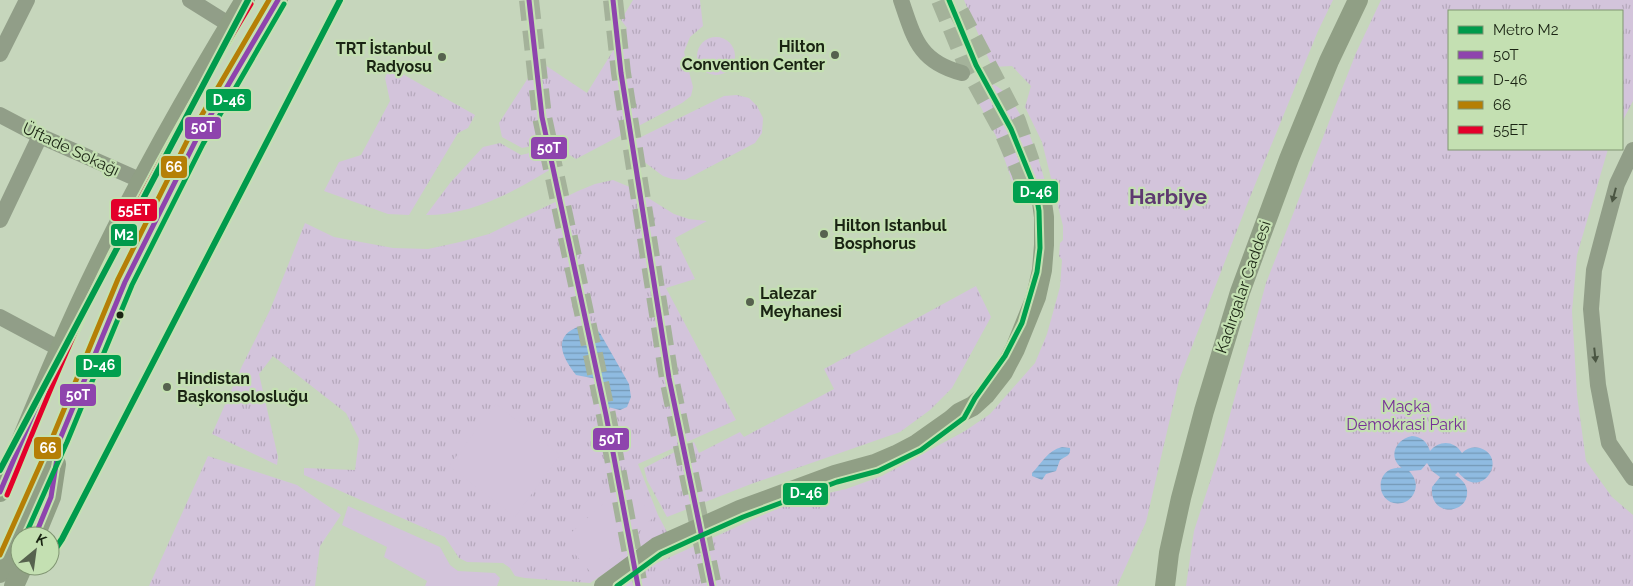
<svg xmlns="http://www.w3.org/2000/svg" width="1633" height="586" viewBox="0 0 1633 586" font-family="Raleway,sans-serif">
	<defs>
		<pattern id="grass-tufts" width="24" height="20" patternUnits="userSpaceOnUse" patternTransform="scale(1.25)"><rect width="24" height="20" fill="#d3c4db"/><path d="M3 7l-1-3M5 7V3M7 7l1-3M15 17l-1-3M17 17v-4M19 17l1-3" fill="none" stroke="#b5a8bb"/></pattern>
		<pattern id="water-rules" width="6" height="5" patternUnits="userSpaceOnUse" patternTransform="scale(1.25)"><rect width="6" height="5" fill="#8fbbe1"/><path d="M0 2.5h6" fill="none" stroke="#7498b5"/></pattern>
	</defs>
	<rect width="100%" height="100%" fill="#c6d6bc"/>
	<g fill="url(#grass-tufts)">
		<polygon points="633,0 700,0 703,26 690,37 684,52 693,87 691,96 682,103 576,159 538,135 532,146 522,148 502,137 499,123 539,61 587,93 627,28 621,20"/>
		<polygon points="964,0 1333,0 1318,31 1248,202 1179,380 1146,522 1117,586 624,586 655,564 794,501 846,489 882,476 965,431 990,414 1035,363 1047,334 1060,287 1062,260 1059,256 1060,243 1063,240 1063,226 1042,142 1025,107 1031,86 1012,66 992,67"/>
		<polygon points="1381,0 1633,0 1633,101 1622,122 1622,11 1449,11 1449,149 1608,149 1577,255 1572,311 1577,395 1586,461 1612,497 1633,515 1633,586 1186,586 1194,531 1220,451 1266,283 1356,53"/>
		<circle cx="716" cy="56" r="19"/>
		<polygon points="390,67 475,115 468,128 458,133 409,215 388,214 324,191 339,162 361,155 390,101 385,78"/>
		<path d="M990 83C1021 93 1040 163 1048 192L1017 197 1008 169 996 136 974 94 977 87 983 84Z"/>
		<polygon points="737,95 749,98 757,106 763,118 762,133 755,143 685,180 672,179 663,176 631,152 630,148 633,141 724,96"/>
		<path d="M500 143 521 155 543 150 562 162C521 188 475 215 426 215L450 183 483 147Z"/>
		<polygon points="613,180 632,188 674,214 689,219 707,221 675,238 695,279 666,288 736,420 638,464 658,515 667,532 590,583 525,578 515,576 510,568 503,563 467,562 459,558 445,537 304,475 304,468 355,470 359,439 346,413 273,356 259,374 278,457 277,465 212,434 242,366 270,310 305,223 334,237 393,248 428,249 460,242 489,234 578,191 595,184"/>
		<polygon points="976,286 991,317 952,388 930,410 900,432 751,484 667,517 647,480 644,468 694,442 699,453 740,432 744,437 834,389 824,369"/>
		<polygon points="208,456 297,485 341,515 320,546 315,586 149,586"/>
	</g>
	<g fill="#d3c4db">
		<polygon points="496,404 560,455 515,517 449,466"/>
		<polygon points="626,483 654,517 593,575 563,540"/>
		<polygon points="348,506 440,547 450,565 458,571 495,573 500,578 497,586 425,586 427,581 384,557 387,547 342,525"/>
	</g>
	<g fill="url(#water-rules)">
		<path d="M581 326 595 328 600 333 629 384 631 397 627 407 620 410 604 406 597 379 576 375C562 357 551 335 581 326Z"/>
		<path d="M1412 436C1422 437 1427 442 1430 451 1439 440 1454 440 1462 453 1467 448 1473 446 1480 448 1509 457 1482 503 1458 472L1455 475C1461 479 1466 483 1467 490 1470 515 1429 518 1432 487L1440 477 1432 471 1427 463 1421 470 1409 471C1415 477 1418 485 1414 493 1412 498 1407 502 1402 503 1375 508 1372 465 1402 468 1387 457 1396 439 1412 436Z"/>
		<path d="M1062 447 1070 448C1071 456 1066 456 1060 460L1056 471 1046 474 1042 480 1032 476V473C1042 463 1047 451 1062 447Z"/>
	</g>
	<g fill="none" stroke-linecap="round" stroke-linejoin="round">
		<g stroke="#a4b29a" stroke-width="20" stroke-dasharray="20 10" stroke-linecap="butt">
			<polyline points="529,0 542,117 606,415 638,586"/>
			<polyline points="613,0 621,73 669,378 712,586"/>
			<polyline points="941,0 969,68 1004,132 1021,172 1029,196"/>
			<polyline points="959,12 1016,121 1030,162"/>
		</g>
		<g stroke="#919e88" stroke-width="16">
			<polyline points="190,0 230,25"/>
			<path d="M901 0C914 38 919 62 962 73"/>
			<polyline points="0,54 27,0"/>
			<polyline points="0,115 40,136 142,181"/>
			<polyline points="1633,150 1617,184 1604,232 1594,270 1591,309 1598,385 1609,443 1633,478"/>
			<polyline points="0,220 40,136"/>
			<polyline points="0,317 60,349"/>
		</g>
		<g stroke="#909f85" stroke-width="20">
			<path d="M0 492C32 415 63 337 100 262 143 173 193 85 245 0"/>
			<polyline points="35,536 51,497 56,464"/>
			<polyline points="0,573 60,439 125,282 196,140 278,0"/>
			<polyline points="14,586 23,566"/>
			<polyline points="604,586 657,547 740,510 835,475 875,464 896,455 917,444 951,420 959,413 973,406 985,395 1003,372 1015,349 1036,297 1042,270 1044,245 1044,217 1041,195"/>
			<polyline points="1165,586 1169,553 1181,498 1204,411 1240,292 1289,159 1329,61 1358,0"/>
		</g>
		<g stroke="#c4e0b2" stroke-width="9">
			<g id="bus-1">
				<polyline points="529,0 542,117 606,415 638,586"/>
				<polyline points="613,0 621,73 669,378 712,586"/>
				<polyline points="0,492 45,386"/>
				<polyline points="35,536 51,497 60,439 125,282 196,140 278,0"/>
			</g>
		</g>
		<g stroke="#c4e0b2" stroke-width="9">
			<g id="bus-2">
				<polyline points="25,536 67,442 132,285 203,144 284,4"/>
				<polyline points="617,586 661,554 698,537 743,517 837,482 878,471 921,450 964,418 975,398 1005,356 1022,323 1037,272 1040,248 1039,211 1035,188 1011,129 976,65 949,0"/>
			</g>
		</g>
		<g stroke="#c4e0b2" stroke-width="9">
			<polyline id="bus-3" points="0,555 53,436 118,279 189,137 269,0"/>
		</g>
		<g stroke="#c4e0b2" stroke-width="9">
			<path id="bus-4" d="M7 495C35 427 62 359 93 293 140 193 194 98 251 4"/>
		</g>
		<use href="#bus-1" stroke="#8e44ad" stroke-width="5"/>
		<use href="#bus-2" stroke="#01a04e" stroke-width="5"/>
		<use href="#bus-3" stroke="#b57f06" stroke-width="5"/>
		<use href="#bus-4" stroke="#e4002b" stroke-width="5"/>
		<g stroke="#c4e0b2" stroke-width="10">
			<g id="metro-1">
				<polyline points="0,470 248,0"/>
				<polyline points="50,557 62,539 340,0"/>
			</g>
		</g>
		<use href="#metro-1" stroke="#009a4c" stroke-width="6"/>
	</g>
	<defs><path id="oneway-solid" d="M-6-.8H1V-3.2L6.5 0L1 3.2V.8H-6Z" transform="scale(1.25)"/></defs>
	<g fill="#4a5542">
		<use href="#oneway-solid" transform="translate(1614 195) rotate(105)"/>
		<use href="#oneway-solid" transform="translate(1595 355) rotate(84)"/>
	</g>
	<g fill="#56624e" stroke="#c4e0b2" stroke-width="2">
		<circle cx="835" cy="55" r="5"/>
		<circle cx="442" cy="57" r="5"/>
		<circle cx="824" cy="234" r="5"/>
		<circle cx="750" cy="302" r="5"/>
		<circle cx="167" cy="387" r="5"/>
	</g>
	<circle fill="#1a2413" stroke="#c4e0b2" stroke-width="2" cx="120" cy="315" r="4.5"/>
	<g text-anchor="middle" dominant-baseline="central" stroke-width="4.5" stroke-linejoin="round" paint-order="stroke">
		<g font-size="16" font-weight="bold" fill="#1a2413" stroke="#c4e0b2" text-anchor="start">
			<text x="825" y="46" text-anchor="end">Hilton<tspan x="825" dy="18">Convention Center</tspan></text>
			<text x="432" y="48" text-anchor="end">TRT İstanbul<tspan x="432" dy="18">Radyosu</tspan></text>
			<text x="834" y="225">Hilton Istanbul<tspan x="834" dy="18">Bosphorus</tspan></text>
			<text x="760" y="293">Lalezar<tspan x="760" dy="18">Meyhanesi</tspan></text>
			<text x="177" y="378">Hindistan<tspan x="177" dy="18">Başkonsolosluğu</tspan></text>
		</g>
		<g font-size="16" fill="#1a2413" stroke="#c4e0b2">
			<text transform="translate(71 149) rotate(25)">Üftade Sokağı</text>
			<text transform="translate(1243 287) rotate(-71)">Kadırgalar Caddesi</text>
		</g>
		<g font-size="16" fill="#772f98" stroke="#c4e0b2">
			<text x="1406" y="406">Maçka<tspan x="1406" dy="18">Demokrasi Parkı</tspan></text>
		</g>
		<g font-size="21" font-weight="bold" fill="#5e3971" stroke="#c4e0b2">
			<text x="1168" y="196">Harbiye</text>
		</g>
	</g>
	<g stroke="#c4e0b2" stroke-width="2">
		<rect x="205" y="88" width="47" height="24" rx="5" fill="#01a04e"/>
		<rect x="184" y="116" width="38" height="24" rx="5" fill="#8e44ad"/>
		<rect x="530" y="136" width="38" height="24" rx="5" fill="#8e44ad"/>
		<rect x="160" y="155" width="28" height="24" rx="5" fill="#b57f06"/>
		<rect x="1012" y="180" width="47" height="24" rx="5" fill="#01a04e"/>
		<rect x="110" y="198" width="48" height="24" rx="5" fill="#e4002b"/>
		<rect x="110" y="223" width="28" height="24" rx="5" fill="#009a4c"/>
		<rect x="75" y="354" width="47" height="24" rx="5" fill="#01a04e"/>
		<rect x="59" y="383" width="38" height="24" rx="5" fill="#8e44ad"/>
		<rect x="592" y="427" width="38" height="24" rx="5" fill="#8e44ad"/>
		<rect x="33" y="436" width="29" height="24" rx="5" fill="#b57f06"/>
		<rect x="782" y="482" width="47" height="24" rx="5" fill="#01a04e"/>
	</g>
	<g font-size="14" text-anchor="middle" font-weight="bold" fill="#fff">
		<text x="229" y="105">D-46</text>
		<text x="203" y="132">50T</text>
		<text x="549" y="153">50T</text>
		<text x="174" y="172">66</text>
		<text x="1036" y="197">D-46</text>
		<text x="134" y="215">55ET</text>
		<text x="124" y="240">M2</text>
		<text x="99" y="370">D-46</text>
		<text x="78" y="400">50T</text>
		<text x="611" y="444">50T</text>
		<text x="48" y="453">66</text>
		<text x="806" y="498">D-46</text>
	</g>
	<rect x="1448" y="10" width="175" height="140" fill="#c4e0b2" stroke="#809572"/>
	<rect x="1458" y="26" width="25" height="8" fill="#009a4c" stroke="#809572"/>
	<text x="1493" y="35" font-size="15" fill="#1a2413">Metro M2</text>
	<rect x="1458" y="51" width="25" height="8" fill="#8e44ad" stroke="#809572"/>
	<text x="1493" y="60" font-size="15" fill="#1a2413">50T</text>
	<rect x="1458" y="76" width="25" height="8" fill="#01a04e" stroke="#809572"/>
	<text x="1493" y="85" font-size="15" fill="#1a2413">D-46</text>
	<rect x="1458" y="101" width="25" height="8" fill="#b57f06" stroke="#809572"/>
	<text x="1493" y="110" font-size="15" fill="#1a2413">66</text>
	<rect x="1458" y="126" width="25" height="8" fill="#e4002b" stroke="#809572"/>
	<text x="1493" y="135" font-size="15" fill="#1a2413">55ET</text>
	<g transform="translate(35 551) rotate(29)"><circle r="24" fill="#c4e0b2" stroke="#809572"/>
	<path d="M0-4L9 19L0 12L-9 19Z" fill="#56624e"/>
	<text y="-8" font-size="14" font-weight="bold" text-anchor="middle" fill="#1a2413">K</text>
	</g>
</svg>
